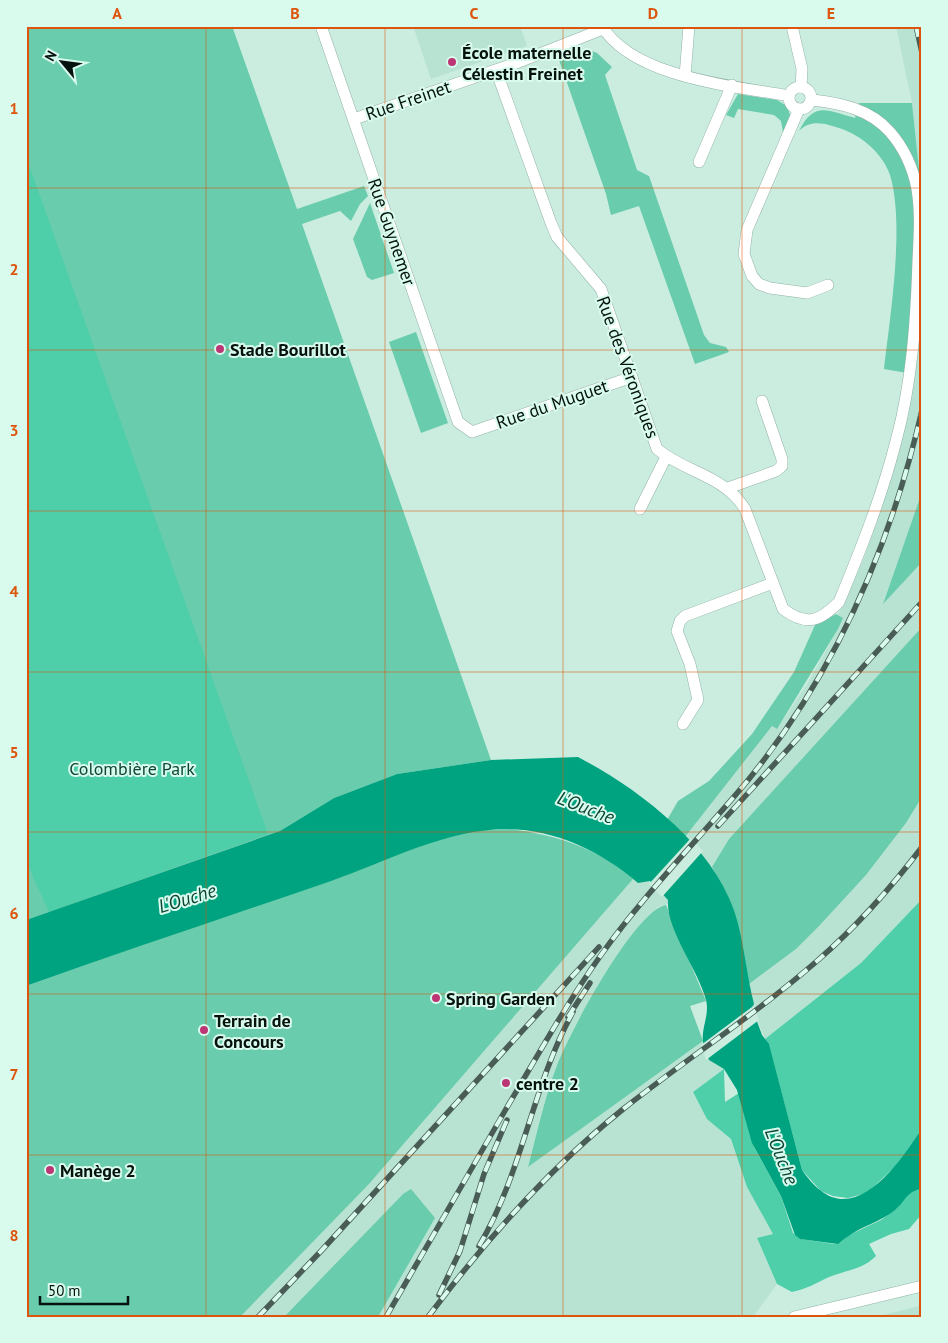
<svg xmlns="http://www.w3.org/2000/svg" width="948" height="1343" viewBox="0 0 948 1343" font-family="'PT Sans',sans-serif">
	<rect width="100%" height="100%" fill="#cbede0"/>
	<g fill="#b8e3d3">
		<polygon points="413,26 520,26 527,46 431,79"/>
		<polygon points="896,26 922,26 922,197 912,103"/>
		<polygon points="922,288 922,492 883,603 922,562 922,627 729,839 712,867 685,837 772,726 777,729 807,684 838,629 838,615 864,558 887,490"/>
		<polygon points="922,797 922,899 861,963 765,1039 752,1008 749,984 796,949 866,875 906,823"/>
		<polygon points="633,879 638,883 650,881 669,901 666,905 658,907 633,935 598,985 570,1037 556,1067 528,1166 703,1041 709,1060 724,1069 693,1092 707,1118 731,1139 747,1187 773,1234 757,1239 777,1284 753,1317 378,1317 435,1218 403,1194 284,1317 240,1317 369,1184"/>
		<polygon points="922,1305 922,1317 875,1317 915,1307"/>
	</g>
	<g fill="#69ccac">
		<polygon points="26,26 232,26 297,209 364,186 368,196 360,204 351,221 340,211 302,224 491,760 397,774 334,798 280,831 26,920"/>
		<polygon points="587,49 597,53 612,67 605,75 637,170 649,176 704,335 710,343 726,347 729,352 695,364 639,206 611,215 606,194 558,57"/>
		<polygon points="738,94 777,100 787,106 790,115 783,132 781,121 774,115 738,109 734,118 726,115"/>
		<path d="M859 103H912L922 197 913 374 884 369C890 317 905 224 890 175 883 154 862 136 842 129 827 124 811 118 799 131 814 101 827 110 855 118Z"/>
		<polygon points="370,203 394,273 372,280 367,277 353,239"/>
		<polygon points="416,332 448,423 421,433 389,342"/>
		<polygon points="922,492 922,562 883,604"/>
		<polygon points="836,614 843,618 838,629 777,729 772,726 685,837 667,820 678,801 709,781 752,734 794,672 815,625"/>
		<polygon points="922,627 922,797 906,823 866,875 819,926 796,949 749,984 734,910 712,867 729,839"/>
		<path d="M510 829C556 835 598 848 633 879L369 1184 240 1317H26V986L452 835 481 830Z"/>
		<path d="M666 905 706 1001 690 1006 703 1041 528 1167C537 1134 544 1100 556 1068 568 1035 634 911 666 905Z"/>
		<polygon points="411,1189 435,1218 378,1317 284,1317 403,1194"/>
	</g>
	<g fill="#4ecea9">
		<polygon points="26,157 268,834 49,912 26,861"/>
		<polygon points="922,899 922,1128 903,1159 867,1193 848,1198 833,1196 821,1191 802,1170 769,1045 765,1039 861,963"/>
		<path d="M724 1069 725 1102 739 1093 754 1147 781 1196 793 1233 801 1239 834 1244 840 1243 847 1236 881 1220 897 1208 905 1197 913 1190 922 1189V1214L909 1229 891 1234 869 1244 876 1256C862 1270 846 1270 829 1277 814 1284 809 1288 792 1292L777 1284 757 1238 773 1234 747 1187 731 1139 707 1119 693 1092Z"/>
	</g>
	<path fill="#00a37f" d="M578 757C639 789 710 843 734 910 744 940 746 973 754 1004L752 1008 762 1035 769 1044 802 1170C807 1177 813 1185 820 1190 860 1223 904 1157 922 1128V1189C906 1191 906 1201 895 1210 880 1222 862 1226 847 1237 843 1239 842 1242 838 1244L800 1239 795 1235 781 1196 752 1143 737 1090 724 1069 709 1060C707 1055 704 1048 703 1042 701 1028 710 1014 706 1000 698 969 666 930 668 900L650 881 638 883C602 852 557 830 508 829 446 829 388 861 331 881 229 916 127 950 26 986V920L280 831 334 798 397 774 491 760Z"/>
	<g fill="#cbede0">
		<polygon points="691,838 703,851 662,897 649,884"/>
		<polygon points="756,1004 754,1007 759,1020 706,1060 701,1045"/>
	</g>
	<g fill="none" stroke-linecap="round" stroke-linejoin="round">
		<g stroke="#91b2a6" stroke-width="12">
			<g id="minor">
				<polyline points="321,26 458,422 472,432 632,377"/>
				<path d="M602 26C633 78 735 86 789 96"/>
				<polyline points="792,26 802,69 801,87"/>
				<path d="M496 70 551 223 557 237 601 289 657 449C686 473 724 475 745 509L783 609C807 627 820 621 839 602 861 549 882 496 896 441 912 383 916 321 918 261 919 238 921 213 917 189 913 168 904 148 890 132 870 109 840 103 812 100"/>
				<polyline points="685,76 689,26"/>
				<circle cx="800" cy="98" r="11"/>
				<polyline points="799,109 747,230 744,254 752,276 759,284 770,288 807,293 828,285"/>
				<polyline points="354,119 519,62 603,29"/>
				<polyline points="699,162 732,85"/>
				<polyline points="728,488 776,471 782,466 782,459 762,401"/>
				<polyline points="640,509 666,457"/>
				<polyline points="683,724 698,700 690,664 677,631 680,621 685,616 773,583"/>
				<polyline points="794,1317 922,1286"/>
			</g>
		</g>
		<use href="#minor" stroke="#fff" stroke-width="11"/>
		<g stroke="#495d56" stroke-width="5.5">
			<g id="rail">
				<polyline points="916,26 922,53"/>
				<polyline points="718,826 922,602"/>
				<polyline points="568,1017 590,983"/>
				<path d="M479 1246C523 1172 532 1086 573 1012"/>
				<polyline points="439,1295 460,1251 484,1174 507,1120"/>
				<polyline points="258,1317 322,1250 599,947"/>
				<path d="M386 1317C426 1248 466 1178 506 1109 537 1057 566 1004 601 955 646 892 700 838 749 779 836 671 891 545 922 410"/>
				<path d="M428 1317C484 1242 549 1169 622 1110 686 1059 755 1015 817 961 856 927 891 888 922 847"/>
			</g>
		</g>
		<use href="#rail" stroke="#d8fbed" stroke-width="4" stroke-dasharray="11" stroke-linecap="butt"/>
	</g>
	<path fill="none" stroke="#dd550c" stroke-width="1" stroke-opacity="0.55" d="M206 26V1317M385 26V1317M563 26V1317M742 26V1317M26 188H922M26 350H922M26 511H922M26 672H922M26 832H922M26 994H922M26 1155H922"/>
	<g fill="#bc3575" stroke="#d8fbed" stroke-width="2">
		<circle cx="452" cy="62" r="5"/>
		<circle cx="220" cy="349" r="5"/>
		<circle cx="436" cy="998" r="5"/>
		<circle cx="204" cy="1030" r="5"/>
		<circle cx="506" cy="1083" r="5"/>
		<circle cx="50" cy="1170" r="5"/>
	</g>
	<g text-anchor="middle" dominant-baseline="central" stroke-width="4" stroke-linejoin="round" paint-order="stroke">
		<g font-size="18" font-weight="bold" fill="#06120e" stroke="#d8fbed" text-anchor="start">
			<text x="462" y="52">École maternelle<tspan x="462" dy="21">Célestin Freinet</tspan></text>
			<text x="230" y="349">Stade Bourillot</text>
			<text x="446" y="998">Spring Garden</text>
			<text x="214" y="1020">Terrain de<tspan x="214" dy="21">Concours</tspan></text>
			<text x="516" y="1083">centre 2</text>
			<text x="60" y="1170">Manège 2</text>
		</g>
		<g font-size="18" fill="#06120e" stroke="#d8fbed">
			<text transform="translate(408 100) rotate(-19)">Rue Freinet</text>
			<text transform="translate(392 232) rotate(71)">Rue Guynemer</text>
			<text transform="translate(628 367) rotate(70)">Rue des Véroniques</text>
			<text transform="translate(552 404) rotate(-19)">Rue du Muguet</text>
		</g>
		<g font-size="18" fill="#0f4637" stroke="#d8fbed">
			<text x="132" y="768">Colombière Park</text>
		</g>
		<g font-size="19" font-style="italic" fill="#0b4434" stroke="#d8fbed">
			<text transform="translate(586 807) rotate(21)">L'Ouche</text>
			<text transform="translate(187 898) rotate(-17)">L'Ouche</text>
			<text transform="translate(782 1156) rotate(68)">L'Ouche</text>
		</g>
	</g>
	<rect width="948" height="1343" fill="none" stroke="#d8fbed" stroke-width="55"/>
	<g transform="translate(62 62) rotate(299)" stroke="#d8fbed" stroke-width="4" paint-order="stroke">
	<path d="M0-4L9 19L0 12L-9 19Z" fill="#06120e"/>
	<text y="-8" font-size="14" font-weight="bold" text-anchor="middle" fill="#06120e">N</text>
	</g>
	<path d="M40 1296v8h88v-8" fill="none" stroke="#06120e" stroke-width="2.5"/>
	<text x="48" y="1296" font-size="15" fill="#06120e" stroke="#d8fbed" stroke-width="4" paint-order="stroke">50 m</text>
	<rect x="28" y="28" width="892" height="1288" fill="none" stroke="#dd550c" stroke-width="2"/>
	<g font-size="16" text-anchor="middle" font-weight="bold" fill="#dd550c">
		<text x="117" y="19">A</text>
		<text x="295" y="19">B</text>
		<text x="474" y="19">C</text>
		<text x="653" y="19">D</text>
		<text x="831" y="19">E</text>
		<text x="14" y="114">1</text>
		<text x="14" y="275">2</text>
		<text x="14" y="436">3</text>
		<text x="14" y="597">4</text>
		<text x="14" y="758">5</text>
		<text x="14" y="919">6</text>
		<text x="14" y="1080">7</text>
		<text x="14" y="1241">8</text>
	</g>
</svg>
